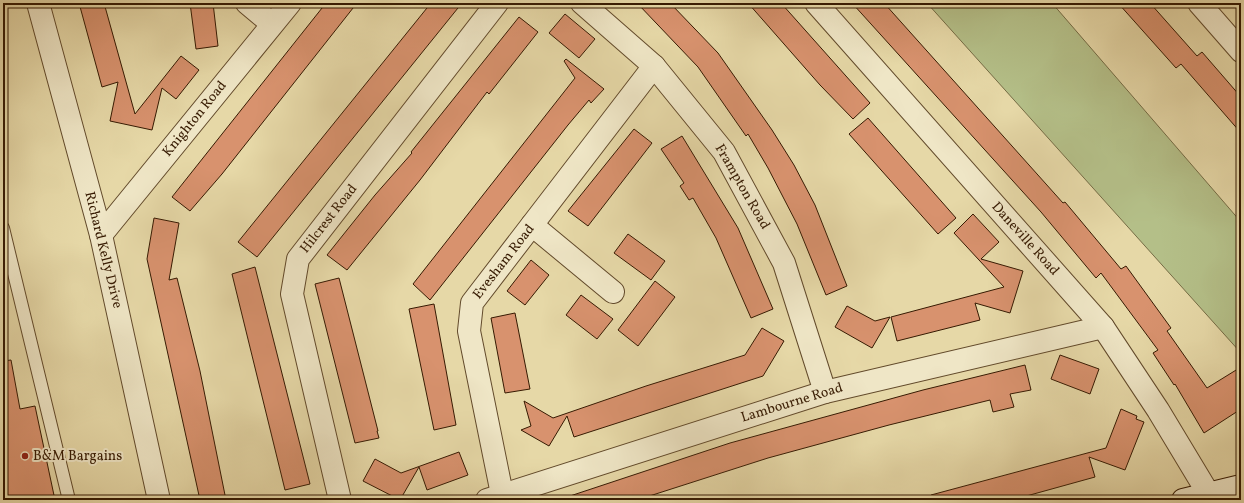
<svg xmlns="http://www.w3.org/2000/svg" width="1244" height="503" viewBox="0 0 1244 503" font-family="Vollkorn,serif">
	<rect width="100%" height="100%" fill="#e6d8a7"/>
	<filter id="stains"><feTurbulence type="fractalNoise" baseFrequency=".005" numOctaves="4"/><feColorMatrix values="0 0 0 0 .2 0 0 0 0 .09 0 0 0 0 .02 0 0 0 .5 -.17"/></filter>
	<radialGradient id="worn" r=".72"><stop offset=".6" stop-color="#630" stop-opacity="0"/><stop offset="1" stop-color="#630" stop-opacity=".3"/></radialGradient>
	<polygon fill="#b4bf88" stroke="#756c45" points="927,3 1052,3 1241,222 1241,353"/>
	<g fill="#d8926e" stroke="#361a02">
		<polygon points="79,3 104,3 135,114 181,56 199,70 176,99 162,88 152,130 110,121 118,82 102,87"/>
		<polygon points="190,3 213,3 218,46 196,49"/>
		<polygon points="326,3 357,3 222,174 190,211 172,197"/>
		<polygon points="431,3 462,3 257,257 238,242"/>
		<polygon points="637,3 670,3 718,53 772,130 794,165 815,205 847,286 826,295 797,224 768,168 748,134 746,136 698,67"/>
		<polygon points="748,3 781,3 870,103 853,119 820,85"/>
		<polygon points="852,3 884,3 1063,203 1065,202 1121,269 1126,266 1171,328 1167,331 1207,388 1241,367 1241,409 1204,433 1175,384 1174,385 1153,353 1158,350 1101,273 1096,278 1041,212"/>
		<polygon points="1118,3 1150,3 1197,56 1202,52 1241,97 1241,133 1181,64 1176,68"/>
		<polygon points="565,14 595,39 579,58 549,33"/>
		<polygon points="519,17 538,32 489,94 487,92 420,180 347,270 327,255 375,195 412,153 411,152"/>
		<polygon points="566,59 604,89 591,103 589,100 568,125 430,300 413,284 575,78 564,61"/>
		<polygon points="868,118 956,218 938,234 849,134"/>
		<polygon points="634,129 652,143 588,226 568,211"/>
		<polygon points="682,136 738,228 773,309 751,318 716,238 693,198 689,200 680,186 684,183 661,149"/>
		<polygon points="973,214 999,242 981,259 1023,271 1010,313 975,303 980,320 897,341 891,317 1004,287 954,233"/>
		<polygon points="154,218 179,223 169,280 177,278 200,371 226,500 200,500 147,259"/>
		<polygon points="628,234 665,261 651,280 614,253"/>
		<polygon points="531,260 549,275 525,305 507,291"/>
		<polygon points="255,267 310,484 285,490 232,274"/>
		<polygon points="339,278 378,431 377,431 379,438 355,443 315,284"/>
		<polygon points="655,281 675,297 638,346 618,330"/>
		<polygon points="581,295 613,319 597,339 566,315"/>
		<polygon points="434,304 456,425 434,430 409,309"/>
		<polygon points="847,306 875,321 890,317 872,348 835,327"/>
		<polygon points="515,313 530,389 505,393 491,318"/>
		<polygon points="762,328 784,341 763,376 574,437 567,416 549,446 521,430 531,426 524,401 553,418 646,386 745,355"/>
		<polygon points="1060,355 1099,369 1090,394 1051,379"/>
		<polygon points="11,360 20,409 35,406 55,500 3,500 3,361"/>
		<polygon points="1025,365 1031,390 1010,394 1014,407 993,412 990,400 889,425 768,458 637,500 568,500 567,497 730,443 923,390"/>
		<polygon points="1121,409 1137,416 1136,419 1144,422 1125,470 1089,457 1095,477 1012,500 932,500 931,495 1106,448"/>
		<polygon points="459,452 468,475 427,490 419,467 400,500 363,481 375,459 401,473"/>
	</g>
	<g fill="none" stroke-linecap="round" stroke-linejoin="round">
		<g stroke="#624a2b" stroke-width="14">
			<polyline id="lane" points="3,228 69,500"/>
		</g>
		<g stroke="#624a2b" stroke-width="24">
			<g id="street">
				<polyline points="38,3 101,235 159,500"/>
				<polyline points="247,3 272,24"/>
				<polyline points="582,3 654,66 724,152 784,263 825,392"/>
				<polyline points="816,3 1103,327 1158,410 1208,493"/>
				<polyline points="1199,3 1241,51"/>
				<polyline points="532,225 613,292"/>
				<polyline points="101,235 290,3"/>
				<polyline points="502,494 469,331 472,303 654,66"/>
				<polyline points="340,500 292,294 298,259 497,3"/>
				<polyline points="487,500 825,392 1103,327"/>
			</g>
		</g>
		<g stroke="#361a02" stroke-width="24">
			<polyline id="secondary" points="1183,500 1241,486"/>
		</g>
		<use href="#lane" stroke="#efe6c6" stroke-width="12"/>
		<use href="#street" stroke="#efe6c6" stroke-width="22"/>
		<use href="#secondary" stroke="#efe6c6" stroke-width="22"/>
	</g>
	<circle fill="#8f2418" stroke="#efe6c6" stroke-width="1.5" cx="25" cy="456" r="4"/>
	<g text-anchor="middle" dominant-baseline="central" stroke-width="4" stroke-linejoin="round" paint-order="stroke">
		<g font-size="14" fill="#361a02" stroke="#efe6c6">
			<text transform="translate(195 119) rotate(-51)">Knighton Road</text>
			<text transform="translate(742 187) rotate(60)">Frampton Road</text>
			<text transform="translate(329 219) rotate(-52)">Hilcrest Road</text>
			<text transform="translate(1025 239) rotate(48)">Daneville Road</text>
			<text transform="translate(103 250) rotate(76)">Richard Kelly Drive</text>
			<text transform="translate(504 262) rotate(-52)">Evesham Road</text>
			<text transform="translate(792 403) rotate(-17)">Lambourne Road</text>
		</g>
		<g font-size="14" fill="#361a02" stroke="#efe6c6" text-anchor="start">
			<text x="33" y="456">B&amp;M Bargains</text>
		</g>
	</g>
	<rect width="1244" height="503" fill="none" stroke="#e6d8a7" stroke-width="16"/>
	<rect x="4" y="4" width="1236" height="495" fill="none" stroke="#361a02" stroke-width="2"/>
	<rect x="8" y="8" width="1228" height="487" fill="none" stroke="#361a02"/>
	<rect width="100%" height="100%" filter="url(#stains)"/>
	<rect width="100%" height="100%" fill="url(#worn)"/>
</svg>
